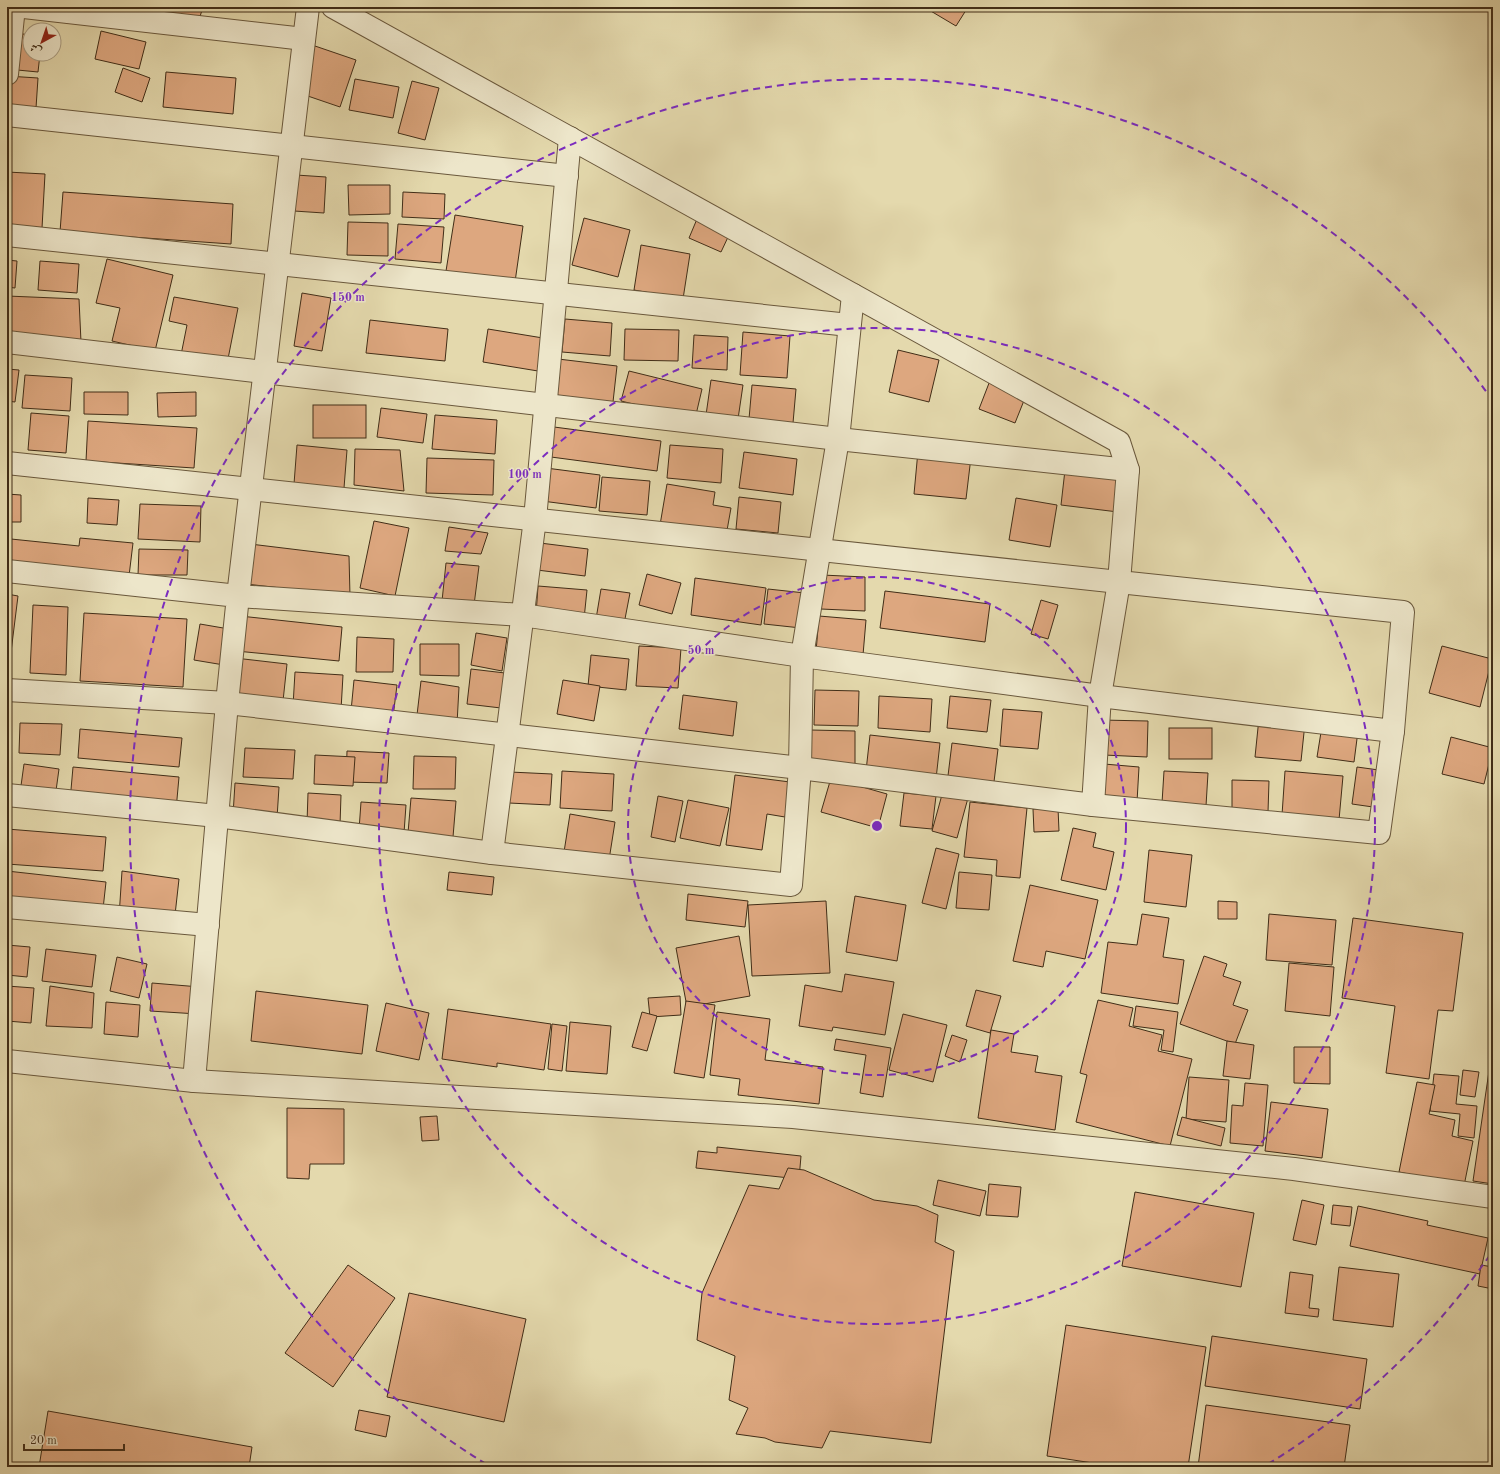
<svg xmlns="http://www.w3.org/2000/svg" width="1500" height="1474" viewBox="0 0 1500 1474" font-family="'Old Standard TT',Amiri,serif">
	<rect width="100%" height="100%" fill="#e4d9ad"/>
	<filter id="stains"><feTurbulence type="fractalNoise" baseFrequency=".005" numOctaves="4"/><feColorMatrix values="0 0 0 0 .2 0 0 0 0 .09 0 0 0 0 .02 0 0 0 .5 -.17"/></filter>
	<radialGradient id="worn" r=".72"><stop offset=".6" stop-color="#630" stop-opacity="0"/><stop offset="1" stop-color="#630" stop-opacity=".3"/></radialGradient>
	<g fill="#dda77f" stroke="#412d17">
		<polygon points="129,7 203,7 197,26 161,18"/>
		<polygon points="924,7 968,7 956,26"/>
		<polygon points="101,31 146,42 139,69 95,59"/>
		<polygon points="9,32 30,35 30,54 40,54 38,72 7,69"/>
		<polygon points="315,46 356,60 340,107 299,93"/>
		<polygon points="123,68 150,78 142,102 115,92"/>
		<polygon points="166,72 236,78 233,114 163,107"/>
		<polygon points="7,76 38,78 36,108 7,107"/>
		<polygon points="355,79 399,87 393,118 349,110"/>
		<polygon points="412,81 439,88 425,140 398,133"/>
		<polygon points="7,172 45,174 42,228 7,226"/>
		<polygon points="296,175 326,177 324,213 294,211"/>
		<polygon points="348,185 390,185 390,214 349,215"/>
		<polygon points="63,192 233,204 231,244 60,232"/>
		<polygon points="403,192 445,194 444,219 402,217"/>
		<polygon points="455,215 523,226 515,282 446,271"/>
		<polygon points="584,218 630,230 618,277 572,265"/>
		<polygon points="697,219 729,235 721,252 689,238"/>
		<polygon points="348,222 388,223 388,256 347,255"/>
		<polygon points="398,224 444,227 441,263 395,259"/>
		<polygon points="641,245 690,254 683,299 634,290"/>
		<polygon points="107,259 173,275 155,351 112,341 120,308 96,303"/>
		<polygon points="7,260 17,261 15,288 7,287"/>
		<polygon points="40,261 79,264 77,293 38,290"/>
		<polygon points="302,293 331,298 322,351 294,346"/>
		<polygon points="7,296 79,299 81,342 7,337"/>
		<polygon points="174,297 238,308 227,364 181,355 187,325 169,321"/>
		<polygon points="565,319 612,323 610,356 562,352"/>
		<polygon points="370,320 448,329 445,361 366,353"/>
		<polygon points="488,329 543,338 538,371 483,362"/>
		<polygon points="625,329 679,330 678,361 624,360"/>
		<polygon points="743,332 790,336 787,378 740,375"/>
		<polygon points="694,335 728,337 727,370 692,368"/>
		<polygon points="898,350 939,360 929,402 889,392"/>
		<polygon points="558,359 617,366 613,402 553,396"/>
		<polygon points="7,369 19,370 15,402 7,401"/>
		<polygon points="629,371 702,389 695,419 621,401"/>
		<polygon points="25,375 72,378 70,411 22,408"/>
		<polygon points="991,378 1027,393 1015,423 979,409"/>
		<polygon points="711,380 743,385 738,419 706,415"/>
		<polygon points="752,385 796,389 793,423 749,419"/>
		<polygon points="84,392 128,392 128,415 84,414"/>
		<polygon points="196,392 196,416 158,417 157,393"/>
		<rect x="313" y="405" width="53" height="33"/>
		<polygon points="381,408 427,414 423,443 377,437"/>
		<polygon points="7,411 10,411 8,443 7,443"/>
		<polygon points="31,413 69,416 66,453 28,450"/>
		<polygon points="435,415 497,420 495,454 432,449"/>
		<polygon points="88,421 197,428 194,468 86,461"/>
		<polygon points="554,427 661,441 657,471 551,457"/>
		<polygon points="297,445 347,450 344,488 294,484"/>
		<polygon points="670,445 723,449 721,483 667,478"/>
		<polygon points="355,449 400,450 404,491 354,485"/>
		<polygon points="918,451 971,457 966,499 914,494"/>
		<polygon points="744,452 797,459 793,495 739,488"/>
		<polygon points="427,458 494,460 493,495 426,493"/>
		<polygon points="546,468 600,475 596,508 542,501"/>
		<polygon points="1065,470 1122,476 1118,512 1061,505"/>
		<polygon points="602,477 650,481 647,515 599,511"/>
		<polygon points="667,484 715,492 713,505 731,508 726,536 660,525"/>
		<polygon points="7,494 21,495 21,522 7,522"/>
		<polygon points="739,497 781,502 778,533 736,529"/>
		<polygon points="88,498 119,500 117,525 87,523"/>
		<polygon points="1016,498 1057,505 1050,547 1009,540"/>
		<polygon points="140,504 201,506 200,542 138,539"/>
		<polygon points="374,521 409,528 395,596 360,588"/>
		<polygon points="449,527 488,533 481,554 445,551"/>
		<polygon points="80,538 133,543 129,576 8,562 11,539 79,546"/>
		<polygon points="540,543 588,549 585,576 537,570"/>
		<polygon points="250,544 349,556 350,596 246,584"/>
		<polygon points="139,549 188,550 187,575 138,575"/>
		<polygon points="446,563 479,566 474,605 442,601"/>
		<polygon points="647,574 681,583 672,614 639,605"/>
		<polygon points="822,575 865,577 865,611 821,609"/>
		<polygon points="695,578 766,588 761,625 691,615"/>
		<polygon points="538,586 587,590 584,619 536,615"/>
		<polygon points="601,589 630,593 624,624 596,619"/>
		<polygon points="768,589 805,593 801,628 764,624"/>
		<polygon points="885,591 990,604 985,642 880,628"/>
		<polygon points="7,594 18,596 9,668 7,668"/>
		<polygon points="1041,600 1058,605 1048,639 1031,634"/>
		<polygon points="33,605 68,607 66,675 30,673"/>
		<polygon points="84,613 187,619 183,687 80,681"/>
		<polygon points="240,616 342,627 339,661 236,651"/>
		<polygon points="819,616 866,620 863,655 816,652"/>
		<polygon points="200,624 229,629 224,665 194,660"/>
		<polygon points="476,633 507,638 502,671 471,665"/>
		<polygon points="357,637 394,639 393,672 356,672"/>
		<polygon points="420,644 459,644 459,676 420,675"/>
		<polygon points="639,646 681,648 678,688 636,686"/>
		<polygon points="1442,646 1492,659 1480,707 1429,693"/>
		<polygon points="591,655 629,659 626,690 588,686"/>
		<polygon points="235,658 287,664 283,701 230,695"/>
		<polygon points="471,669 505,673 501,708 467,704"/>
		<polygon points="295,672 343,675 341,710 293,706"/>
		<polygon points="354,680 397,685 393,717 351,711"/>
		<polygon points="563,680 600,686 594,721 557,714"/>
		<polygon points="421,681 459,687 457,724 417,715"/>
		<polygon points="815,690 859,691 858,726 814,725"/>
		<polygon points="683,695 737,702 733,736 679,729"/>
		<polygon points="879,696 932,699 930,732 878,728"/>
		<polygon points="950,696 991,700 987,732 947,728"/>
		<polygon points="1003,709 1042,712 1038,749 1000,746"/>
		<polygon points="1259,718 1305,723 1301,761 1255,757"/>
		<polygon points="1101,720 1148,721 1147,757 1104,755"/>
		<polygon points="20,723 62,724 60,755 19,753"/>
		<polygon points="1322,726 1358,731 1354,762 1317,757"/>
		<rect x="1169" y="728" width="43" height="31"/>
		<polygon points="80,729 182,738 179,767 78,758"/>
		<polygon points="811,730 855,731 855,765 811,764"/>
		<polygon points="870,735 940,743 936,779 866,771"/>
		<polygon points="1451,737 1493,748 1484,784 1442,774"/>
		<polygon points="952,743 998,749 993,790 947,784"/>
		<polygon points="245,748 295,750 293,779 243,777"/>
		<polygon points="347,751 389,753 387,783 346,782"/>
		<polygon points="315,755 355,757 353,786 314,784"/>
		<polygon points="414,756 456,757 455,789 413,789"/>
		<polygon points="24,764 59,769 55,798 20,793"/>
		<polygon points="1104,764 1139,767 1137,802 1102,800"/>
		<polygon points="73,767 179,777 176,810 70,801"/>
		<polygon points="1357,767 1386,771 1380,808 1352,804"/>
		<polygon points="562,771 614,774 612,811 560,808"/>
		<polygon points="1164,771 1208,773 1206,806 1162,803"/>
		<polygon points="1285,771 1343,776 1339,820 1282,815"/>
		<polygon points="510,772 552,774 550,805 509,803"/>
		<polygon points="735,775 790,782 785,817 767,814 762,850 726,845"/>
		<polygon points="831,778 887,794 878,828 821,812"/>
		<polygon points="1232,780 1269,781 1268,812 1232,810"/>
		<polygon points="235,783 279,787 277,818 233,815"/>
		<polygon points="943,791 968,798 957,838 932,831"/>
		<polygon points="308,793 341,795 340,825 307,823"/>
		<polygon points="904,793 936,796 932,829 900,826"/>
		<polygon points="658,796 683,801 675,842 651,837"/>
		<polygon points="411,798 456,801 453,837 408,833"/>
		<polygon points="688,800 729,808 720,846 680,838"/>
		<polygon points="361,802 406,805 404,833 359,830"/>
		<polygon points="970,802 1027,808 1020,878 996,876 997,860 964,857"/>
		<polygon points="1058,808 1059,831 1034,832 1033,809"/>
		<polygon points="570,814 615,822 609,860 564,852"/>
		<polygon points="1073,828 1096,833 1093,847 1114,852 1106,890 1061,880"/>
		<polygon points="7,829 106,837 103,871 7,864"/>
		<polygon points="936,848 959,854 946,909 922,903"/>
		<polygon points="1149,850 1192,855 1186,907 1144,902"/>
		<polygon points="7,871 106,882 102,918 7,907"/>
		<polygon points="122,871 179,879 174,924 119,917"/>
		<polygon points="449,872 494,877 492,895 447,890"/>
		<polygon points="959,872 992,875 989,910 956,908"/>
		<polygon points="1030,885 1098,900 1085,959 1046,951 1043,967 1013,961"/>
		<polygon points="688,894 748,901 745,927 686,920"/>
		<polygon points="855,896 906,905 897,961 846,952"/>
		<polygon points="826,901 830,973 752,976 748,905"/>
		<polygon points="1218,901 1237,902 1237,919 1218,919"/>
		<polygon points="1142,914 1169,918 1163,957 1184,960 1178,1004 1101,993 1108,942 1137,945"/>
		<polygon points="1269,914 1336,920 1332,965 1266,960"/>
		<polygon points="1353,918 1463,933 1453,1011 1438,1010 1429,1079 1386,1073 1395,1006 1342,998"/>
		<polygon points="739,936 750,996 687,1007 676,948"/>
		<polygon points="7,945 30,947 27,977 7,975"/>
		<polygon points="46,949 96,955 92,987 42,981"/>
		<polygon points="1204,956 1227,964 1223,976 1241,982 1233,1005 1248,1010 1235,1044 1180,1024"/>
		<polygon points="117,957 147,964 139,998 110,991"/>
		<polygon points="1289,963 1334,967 1330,1016 1285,1011"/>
		<polygon points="845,974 894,982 885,1035 833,1027 832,1031 799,1026 805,985 842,992"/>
		<polygon points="152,983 200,987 198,1014 150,1011"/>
		<polygon points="7,986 34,988 31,1023 7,1021"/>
		<polygon points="50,986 94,993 92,1028 46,1026"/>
		<polygon points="976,990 1001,996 990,1033 966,1026"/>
		<polygon points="256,991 368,1005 362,1054 251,1041"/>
		<polygon points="680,996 681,1015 650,1017 648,998"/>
		<polygon points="1098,1000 1133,1008 1129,1026 1162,1035 1158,1051 1192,1059 1170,1146 1076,1122 1087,1075 1080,1073"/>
		<polygon points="686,1001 715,1005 704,1078 674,1073"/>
		<polygon points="106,1002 140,1005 138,1037 104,1034"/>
		<polygon points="386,1003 429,1013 419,1060 376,1051"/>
		<polygon points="1136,1006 1178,1012 1173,1052 1161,1050 1164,1030 1133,1026"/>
		<polygon points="448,1009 551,1024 544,1070 497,1063 497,1067 442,1059"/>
		<polygon points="642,1012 657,1016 647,1051 632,1047"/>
		<polygon points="717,1012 770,1019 765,1060 823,1067 819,1104 738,1095 740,1079 710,1075"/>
		<polygon points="903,1014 947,1025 933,1082 889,1070"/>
		<polygon points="570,1022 611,1026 607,1074 566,1071"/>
		<polygon points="552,1024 567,1026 562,1071 548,1069"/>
		<polygon points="991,1030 1014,1034 1011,1052 1038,1056 1035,1072 1062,1076 1055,1130 978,1118"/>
		<polygon points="952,1035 967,1040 960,1062 945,1056"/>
		<polygon points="836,1039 891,1048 883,1097 860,1093 866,1055 834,1050"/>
		<polygon points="1227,1041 1254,1045 1250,1079 1223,1076"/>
		<polygon points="1294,1047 1330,1047 1330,1084 1294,1083"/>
		<polygon points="1490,1064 1493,1064 1493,1184 1473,1181"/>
		<polygon points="1463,1070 1479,1072 1475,1097 1460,1095"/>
		<polygon points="1434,1074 1459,1076 1456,1104 1477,1106 1474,1138 1458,1136 1460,1114 1430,1111"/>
		<polygon points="1189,1077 1229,1080 1226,1122 1186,1119"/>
		<polygon points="1417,1082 1435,1085 1429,1114 1455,1120 1452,1136 1473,1141 1464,1186 1399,1172"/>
		<polygon points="1245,1083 1268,1085 1263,1146 1230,1143 1232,1105 1243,1106"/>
		<polygon points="1271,1102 1328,1109 1322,1158 1265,1151"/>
		<polygon points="287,1108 344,1109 344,1164 310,1164 309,1179 287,1178"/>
		<polygon points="437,1116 439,1140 422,1141 420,1117"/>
		<polygon points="1182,1117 1225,1128 1221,1146 1177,1135"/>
		<polygon points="717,1147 801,1156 799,1179 696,1168 698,1151 717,1153"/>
		<polygon points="788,1168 804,1170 874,1200 917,1206 938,1215 935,1242 954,1251 931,1443 830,1431 822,1448 775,1442 765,1438 736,1434 748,1408 729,1400 735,1356 697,1340 702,1293 749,1185 779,1189"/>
		<polygon points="938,1180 986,1191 980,1216 933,1205"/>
		<polygon points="989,1184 1021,1187 1018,1217 986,1215"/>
		<polygon points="1135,1192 1254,1213 1241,1287 1122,1266"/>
		<polygon points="1302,1200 1324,1205 1316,1245 1293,1240"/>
		<polygon points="1333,1205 1352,1207 1350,1226 1331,1224"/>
		<polygon points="1358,1206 1428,1221 1427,1225 1488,1238 1480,1274 1350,1246"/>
		<polygon points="348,1265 395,1298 333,1387 285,1353"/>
		<polygon points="1481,1265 1493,1267 1493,1289 1478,1286"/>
		<polygon points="1339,1267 1399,1274 1393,1327 1333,1320"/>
		<polygon points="1290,1272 1313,1275 1309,1308 1319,1309 1318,1317 1285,1313"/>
		<polygon points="409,1293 526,1319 504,1422 387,1397"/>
		<polygon points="1066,1325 1206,1347 1188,1467 1119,1467 1047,1456"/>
		<polygon points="1212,1336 1367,1359 1360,1409 1205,1386"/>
		<polygon points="1206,1405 1350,1425 1344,1467 1198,1467"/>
		<polygon points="359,1410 390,1416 386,1437 355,1430"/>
		<polygon points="48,1411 252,1447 249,1467 39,1467"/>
	</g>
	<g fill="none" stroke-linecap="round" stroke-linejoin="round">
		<g stroke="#6a583c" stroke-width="24">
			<g id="minor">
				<polyline points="24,7 304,39"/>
				<polyline points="308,7 238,596 522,615 802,656 1100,696 1393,731 1403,612 1119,582 1128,470 1119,442 333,7"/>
				<polyline points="7,74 14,7"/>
				<polyline points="7,115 567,176"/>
				<polyline points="7,235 849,325"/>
				<polyline points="7,342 838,439 1128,470"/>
				<polyline points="7,463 1119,582 1100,696 1093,805"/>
				<polyline points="7,571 238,596 227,703 194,1081"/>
				<polyline points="7,690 227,703 800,768 1093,805 1379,833 1393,731"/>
				<polyline points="7,795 217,816 492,853 791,885 800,768 802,656 838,439 853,295"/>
				<polyline points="492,853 535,519 570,138"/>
				<polyline points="7,907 208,925"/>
				<polyline points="7,1061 194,1081 793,1117 1294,1169 1493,1197"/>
			</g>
		</g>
		<use href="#minor" stroke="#ede6ca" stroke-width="22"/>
	</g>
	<g fill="none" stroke="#7b2cbf" stroke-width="2" stroke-dasharray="7 5">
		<circle cx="877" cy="826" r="249"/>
		<circle cx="877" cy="826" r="498"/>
		<path d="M1490 1255A748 748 0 0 1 1268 1464M486 1464A748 748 0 1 1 1490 397"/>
	</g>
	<circle cx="877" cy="826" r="6" fill="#7b2cbf" stroke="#ede6ca" stroke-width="2"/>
	<g font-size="12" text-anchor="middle" font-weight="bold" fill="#7b2cbf" stroke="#ede6ca" stroke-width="3" stroke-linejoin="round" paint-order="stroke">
		<text x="348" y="301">150 m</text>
		<text x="525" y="478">100 m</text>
		<text x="701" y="654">50 m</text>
	</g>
	<rect width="1500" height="1474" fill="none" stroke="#e4d9ad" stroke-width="24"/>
	<rect x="8" y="8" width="1484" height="1458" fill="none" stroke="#412d17" stroke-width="2"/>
	<rect x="12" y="12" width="1476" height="1450" fill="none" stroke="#412d17"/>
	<g transform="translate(42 42) rotate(220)"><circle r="19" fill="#ede6ca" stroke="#a89c82"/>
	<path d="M0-3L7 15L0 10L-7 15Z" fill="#8f2418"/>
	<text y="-6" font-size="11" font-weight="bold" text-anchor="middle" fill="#412d17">ش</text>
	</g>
	<path d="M24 1444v6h100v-6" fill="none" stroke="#412d17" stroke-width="2"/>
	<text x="30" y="1444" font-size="12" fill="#412d17" stroke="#ede6ca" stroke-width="3" paint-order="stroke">20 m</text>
	<rect width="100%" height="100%" filter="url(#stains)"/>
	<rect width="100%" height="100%" fill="url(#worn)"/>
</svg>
